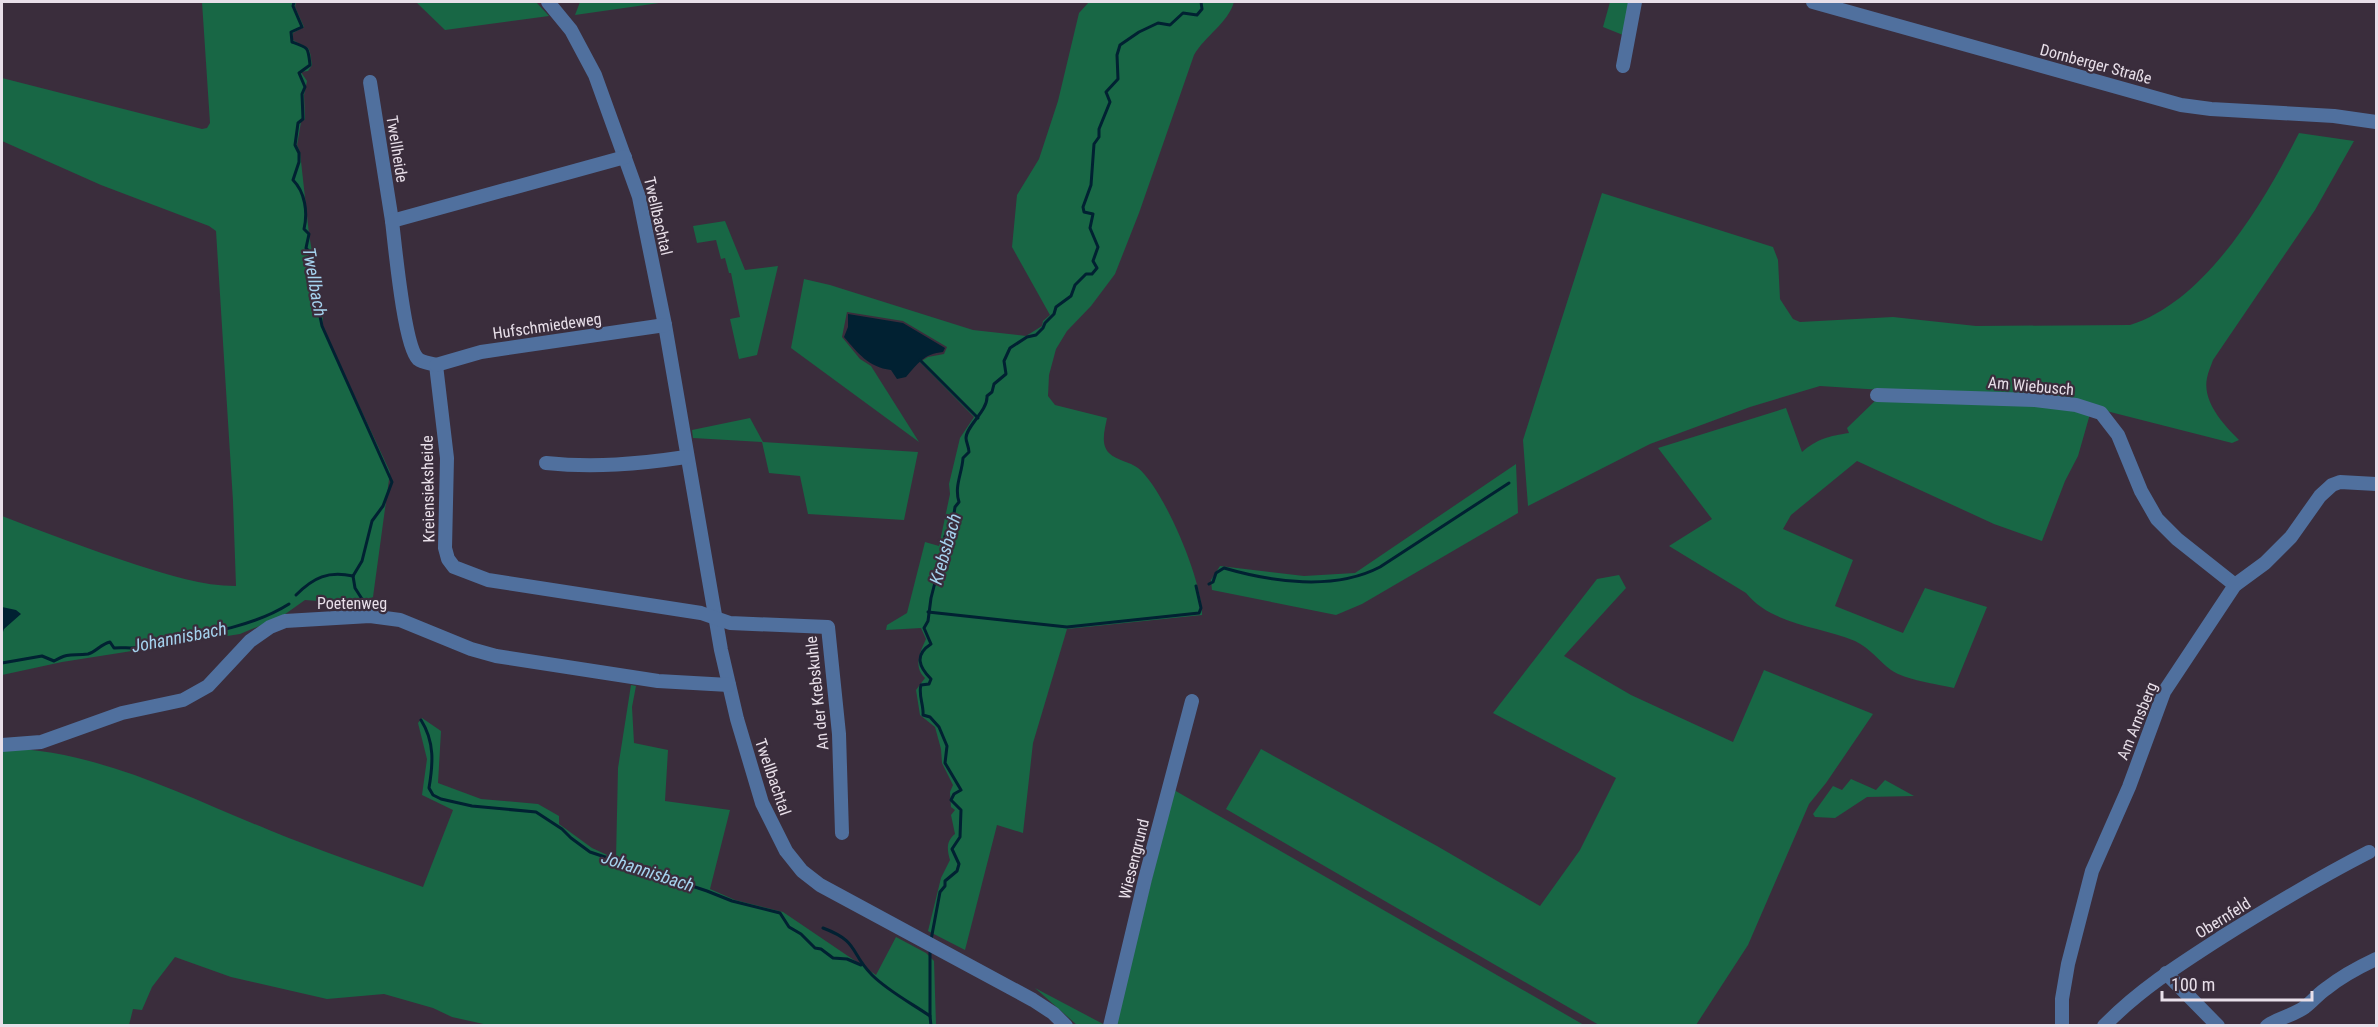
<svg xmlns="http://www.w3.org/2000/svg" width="2378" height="1027" viewBox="0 0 2378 1027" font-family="'Roboto Condensed',sans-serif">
	<rect width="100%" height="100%" fill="#3a2d3c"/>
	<g fill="#186745">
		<path d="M202 2H296L295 7 304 27 293 33V40C310 51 309 42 312 65L308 71 301 72 307 81 304 95 305 119 301 122 297 145 300 152 309 234 323 316 322 326 390 472 373 597 359 604 305 600 281 617 240 634 62 662 2 675V516C46 533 91 550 137 565 169 575 202 586 236 586L233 501 216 231 209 226 101 185 2 141V78L202 129 207 128 210 123Z"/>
		<polygon points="416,2 536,2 549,16 445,30"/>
		<polygon points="580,2 666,2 575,15"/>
		<path d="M1089 2H1234C1228 23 1205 36 1194 55L1139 213 1115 274 1091 306 1067 331 1056 349 1049 375 1048 396 1055 405 1107 418C1105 429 1100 444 1109 453 1116 460 1130 462 1138 468 1164 489 1203 582 1202 615L1067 629 1033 743 1023 833 997 825 965 950 928 931 941 878 950 860C947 850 946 841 955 834L951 815 955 810 951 807 950 792 953 785 942 763 941 749 935 727 920 715 916 690 925 678C913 667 920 652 926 639L921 628 886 630 887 625 907 613 925 542 939 546 950 494 949 484 960 438 974 417 920 362 928 357 944 354 947 347 903 321 847 312 842 337 860 359 871 366 919 442 791 348 804 279 830 285 973 330 1026 336 1042 326 1043 321 1050 315 1012 247 1017 195 1039 159 1058 101 1079 13Z"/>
		<polygon points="1610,2 1630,2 1623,35 1603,27"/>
		<path d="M2299 133 2354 141 2315 210 2213 360C2211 366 2208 372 2207 378 2202 402 2224 425 2239 440L2232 443 2071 402 1820 386 1750 407 1650 444 1528 506 1523 440 1602 193 1773 247 1778 260 1780 299 1793 319 1800 322 1893 317 1976 326 2130 325C2207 301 2265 200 2299 133Z"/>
		<polygon points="725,221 745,270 778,266 757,355 739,359 730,319 740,317 731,273 729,273 725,258 721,259 716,240 697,243 693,226"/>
		<path d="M1877 399 2034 404 2090 414 2078 456 2065 481 2042 541 1994 524 1857 461 1791 515 1783 529 1853 560 1835 606 1903 633 1925 588 1987 607 1954 688C1937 684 1905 680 1891 670 1879 661 1870 648 1855 641 1819 626 1772 625 1746 593L1669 546 1712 519 1658 448 1786 408 1802 452C1817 439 1829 436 1849 433L1847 428Z"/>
		<polygon points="750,418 763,442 918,452 904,520 808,514 800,476 769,473 762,442 693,438 692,430"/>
		<polygon points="1516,464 1518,513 1362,604 1336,615 1212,590 1211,580 1220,566 1304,576 1355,573"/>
		<polygon points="1619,575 1626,588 1564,656 1631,695 1733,742 1764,670 1873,714 1826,783 1809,804 1748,945 1696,1025 1599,1025 1226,809 1261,749 1437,846 1540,906 1580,850 1616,778 1493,713 1597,579"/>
		<path d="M631 685 636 686 632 707 634 743 668 750 665 801 730 810 710 889 735 900 783 912 876 975 896 937 926 953 934 961 936 1025H488L452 1017 433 1008 384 994 327 999 231 977 175 957 152 987 142 1010 133 1009 129 1025 2 1026V748C98 750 182 795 269 830 320 851 372 868 423 887L453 810 422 795 427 759 418 723 422 718 441 731 438 783 481 799 538 804 559 816V824L592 848 616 859 618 768Z"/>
		<polygon points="1851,779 1876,790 1885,780 1914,796 1867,797 1835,818 1815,817 1813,814 1833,786 1842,790"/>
		<polygon points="1174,790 1584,1025 1115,1026"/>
		<polygon points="1035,988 1105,1025 1077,1025"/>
	</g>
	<g fill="#012132">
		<path d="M848 314 903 323 945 348 943 352C924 354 918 363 906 377L897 379 891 370C868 367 858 353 844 337L848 327Z"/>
		<polygon points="2,607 16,610 21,614 4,629 2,635"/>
	</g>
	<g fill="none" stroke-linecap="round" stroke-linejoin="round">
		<g stroke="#012132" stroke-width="3">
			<path d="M294 2 293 6 302 27 291 32 292 42C309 48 308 47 310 65L299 73 305 87 302 94 303 119 298 123 295 145 299 153V162L293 180C305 192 308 212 304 229L309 234 306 248 310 253 314 287 322 326 392 482 383 506 372 521 362 561 353 576"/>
			<polyline points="920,360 978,418"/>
			<polyline points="353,576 355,588 362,599"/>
			<path d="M1209 584 1213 582 1216 573 1224 568C1272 582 1334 591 1380 567L1509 483"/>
			<path d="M296 595C314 577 328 571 353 576"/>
			<polyline points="928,612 1067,627 1199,613 1201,608 1196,586"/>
			<path d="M2 663 42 656 54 661C70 652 72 656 88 654 96 652 101 644 110 642L114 648C123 647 133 649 142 647 147 647 153 642 159 641 203 634 251 628 289 604"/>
			<path d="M421 720C435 742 433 764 429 788L433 795 441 799 472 806 536 812 562 829 571 838 590 852 707 891 732 901 780 913 789 927 801 934 815 948 821 949 833 958 847 959 861 965"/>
			<path d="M823 928C860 942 849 952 872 975 888 991 911 1003 930 1016L931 1026"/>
			<path d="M931 940 940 892 945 886V881L957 871 959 864 952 849 960 837 961 810 951 800 954 794 961 790 945 763 947 746 939 727 930 717 923 715C924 706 918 694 921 685L929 684 931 679C919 667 914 655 931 644L924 628 928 621 931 598 941 559 945 536 952 526 955 507 959 502C954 486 962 474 963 458L969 452C969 447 966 442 966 438 966 426 988 411 987 396L992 392 994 384 1006 374 1004 361 1010 348 1027 337 1036 335 1043 328 1045 323 1054 314 1056 307 1071 296 1075 285 1086 274H1092L1097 268 1093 261 1098 247 1090 228 1093 214 1084 212 1083 207 1091 185 1094 144 1099 137V129L1110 102 1106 92 1118 79 1117 55 1120 45 1139 32 1158 23 1170 25 1183 13 1197 15 1202 9 1201 2"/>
			<polyline points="930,1016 930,949"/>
		</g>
		<g stroke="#50709e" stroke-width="14">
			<polyline points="548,2 571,30 595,75 639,197 665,325 721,650 737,719 762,803 786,851 802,871 820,885 1033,1000 1053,1013 1066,1026"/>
			<polyline points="1813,2 2181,105 2211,109 2334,116 2376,122"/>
			<polyline points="1623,66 1635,2"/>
			<polyline points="370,82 392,221"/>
			<path d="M625 157 392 221C395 245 404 346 418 359 423 363 431 363 436 365L447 458 445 548 448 559 454 567 488 580 701 613 730 623 828 627 839 734 842 833"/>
			<polyline points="436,365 481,352 665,325"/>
			<polyline points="1877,395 2035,400 2076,405 2101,413 2118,435 2141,491 2157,519 2177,539 2235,585"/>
			<path d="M546 463C594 468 639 464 686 457"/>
			<polyline points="2,745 41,742 122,713 183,700 208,686 250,641 270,627 285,621 370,616 400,620 471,649 496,656 658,681 729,685"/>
			<polyline points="2166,973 2218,1026"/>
			<polyline points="1110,1026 1145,879 1192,701"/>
			<polyline points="2062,1026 2062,999 2068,964 2092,871 2129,787 2164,692 2235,585 2265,563 2291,537 2320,496 2332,485 2340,482 2376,484"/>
			<path d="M2104 1026C2139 990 2180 964 2222 937 2270 907 2318 878 2369 852"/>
			<path d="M2267 1026C2279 1017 2291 1017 2305 1007 2313 1001 2319 993 2327 988 2342 976 2359 967 2376 959"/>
		</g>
	</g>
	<g text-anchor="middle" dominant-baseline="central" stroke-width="4.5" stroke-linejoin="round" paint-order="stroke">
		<g font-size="16" fill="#e8dfe9" stroke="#3a2d3c">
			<text transform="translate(2096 64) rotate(15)">Dornberger Straße</text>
			<text transform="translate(397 149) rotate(81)">Twellheide</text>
			<text transform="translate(658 216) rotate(77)">Twellbachtal</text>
			<text transform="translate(547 326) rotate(-8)">Hufschmiedeweg</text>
			<text transform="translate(2031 386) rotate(5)">Am Wiebusch</text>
			<text transform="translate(428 489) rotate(-91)">Kreiensieksheide</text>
			<text x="352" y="603">Poetenweg</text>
			<text transform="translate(817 693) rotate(-96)">An der Krebskuhle</text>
			<text transform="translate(2137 721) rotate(-68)">Am Arnsberg</text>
			<text transform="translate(773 777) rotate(71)">Twellbachtal</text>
			<text transform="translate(1134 859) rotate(-76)">Wiesengrund</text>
			<text transform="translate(2223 918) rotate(-32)">Obernfeld</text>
		</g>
		<g font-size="18" font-style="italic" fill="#a5d2ee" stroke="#3a2d3c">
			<text transform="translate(315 282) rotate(80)">Twellbach</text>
			<text transform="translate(945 549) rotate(-74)">Krebsbach</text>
			<text transform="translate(179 637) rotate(-11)">Johannisbach</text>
			<text transform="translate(648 871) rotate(18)">Johannisbach</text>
		</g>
	</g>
	<rect width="2378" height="1027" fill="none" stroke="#e8dfe9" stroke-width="6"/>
	<path d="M2162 991v9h150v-9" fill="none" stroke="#e8dfe9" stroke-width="3"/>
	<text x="2171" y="991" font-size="18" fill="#e8dfe9" stroke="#3a2d3c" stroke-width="4.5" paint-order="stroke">100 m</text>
</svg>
